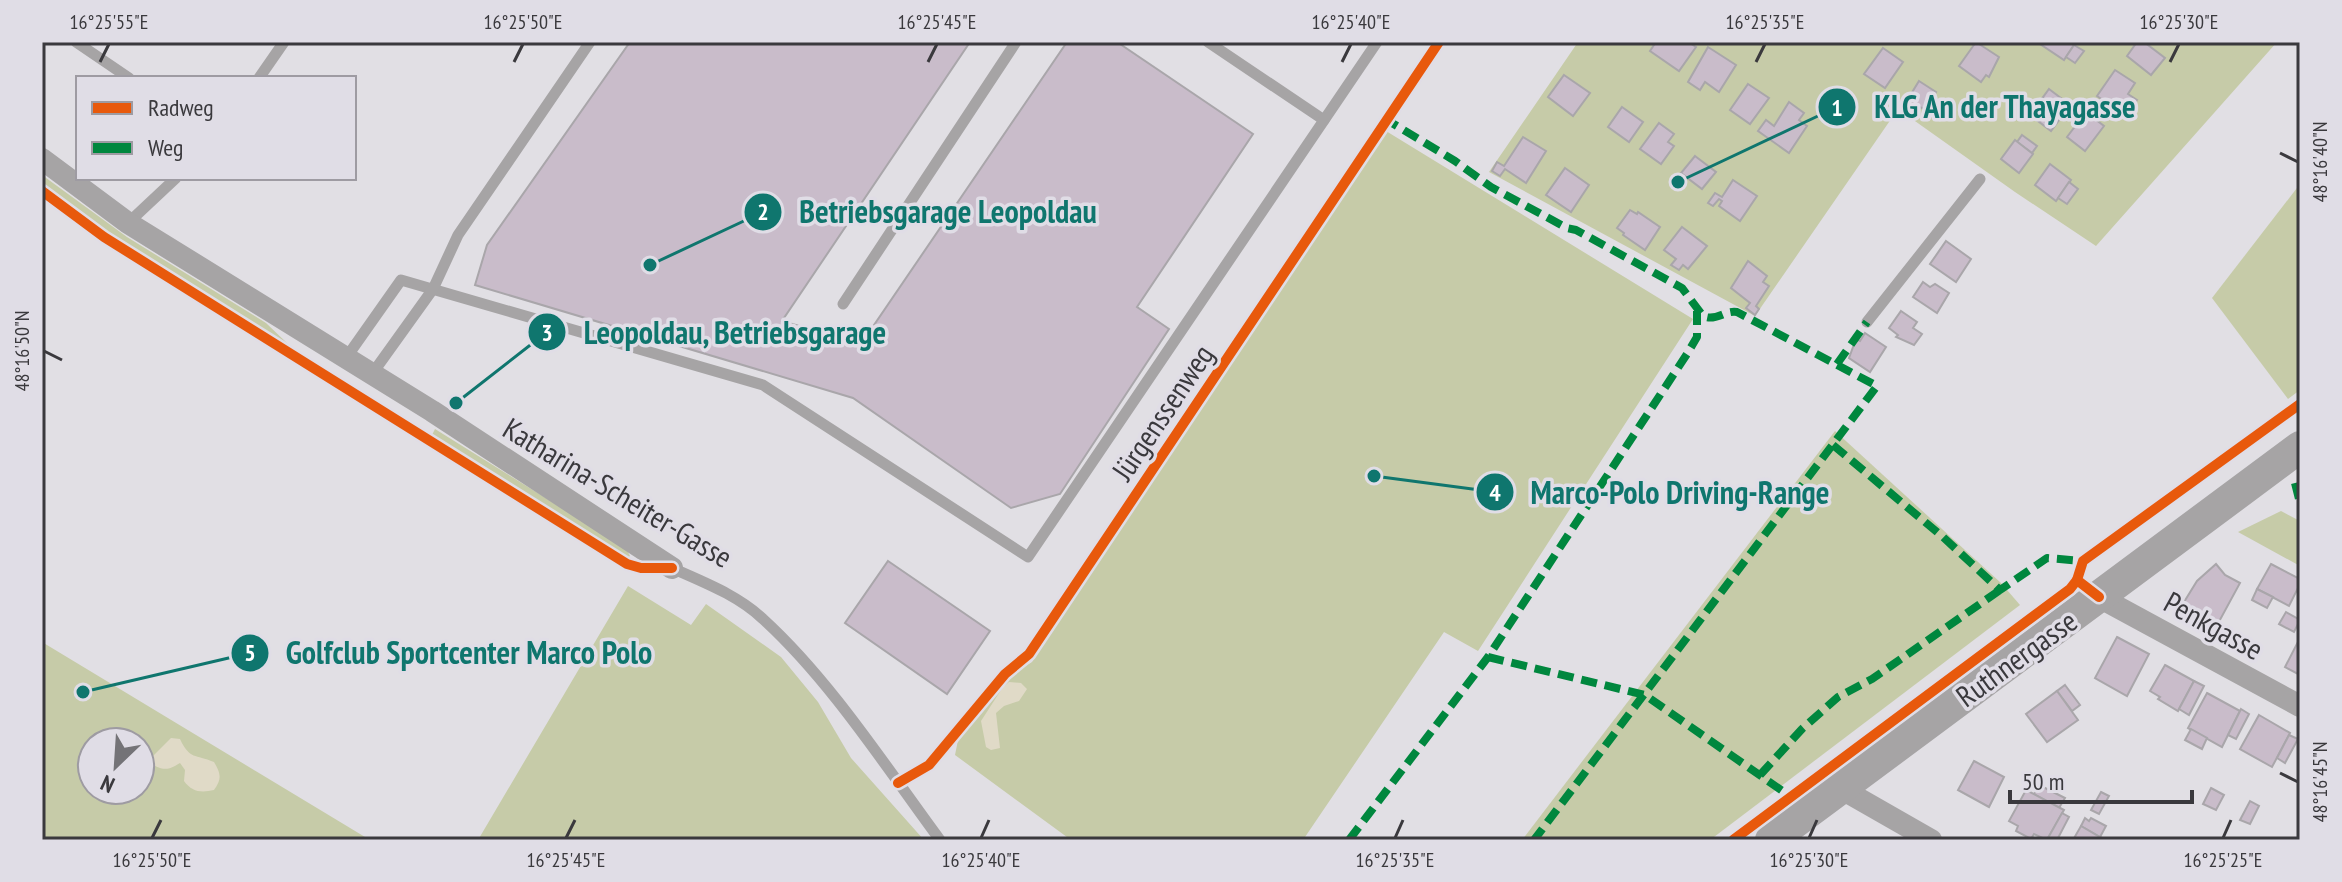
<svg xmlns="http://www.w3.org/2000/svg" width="2342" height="882" viewBox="0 0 2342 882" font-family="'PT Sans Narrow',sans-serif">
	<rect width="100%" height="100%" fill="#e1dfe4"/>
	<g fill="#c6cba8" fill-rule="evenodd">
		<polygon points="1578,42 2277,42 2096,246 2015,192 1898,109 1755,316 1489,172"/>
		<polygon points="1386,131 1693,319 1478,651 1444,632 1303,840 1071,840 955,755 958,740 1006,678 1032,662"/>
		<polygon points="42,175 127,237 266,323 288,344 286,346 114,240 42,185"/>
		<polygon points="2300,184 2300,390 2288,399 2212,298"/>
		<polygon points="435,429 626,548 630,556 626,559 431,437"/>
		<polygon points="1835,431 2001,583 2020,605 1710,840 1522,840"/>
		<polygon points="2281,511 2300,521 2300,566 2238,532"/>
		<polygon points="628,586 691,625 706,604 781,657 818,702 851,758 924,840 478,840"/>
		<path d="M42 642 370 840H42ZM92 742H140V790H92Z"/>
	</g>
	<g fill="#e0dac7">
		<polygon points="1009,682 1021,683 1027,689 1019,701 1004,706 996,713 1000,748 991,750 986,747 981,721 1003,687"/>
		<path d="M171 738 180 739C190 760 195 754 214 762 221 774 222 779 214 790 201 793 192 792 184 781L185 770 180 763C170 769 166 771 155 766L152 757Z"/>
	</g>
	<g fill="#c9bcca" stroke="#a9a6aa" stroke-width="2">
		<polygon points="630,42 970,42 782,321 861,344 1067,42 1117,42 1253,134 1137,307 1169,329 1060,494 1011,508 853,398 475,285 487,245"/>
		<polygon points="1656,42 1688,42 1696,47 1679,71 1650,51"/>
		<polygon points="1976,42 1999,57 1989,77 1986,75 1981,82 1959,66"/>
		<polygon points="2037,42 2076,42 2064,60"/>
		<polygon points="2137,42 2144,42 2165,58 2151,75 2127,56"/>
		<polygon points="2074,45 2084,51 2075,63 2066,57"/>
		<polygon points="1708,47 1736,65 1719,92 1705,82 1700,90 1688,82"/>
		<polygon points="1883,48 1903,62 1885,88 1864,74"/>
		<polygon points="2115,70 2135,83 2128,94 2137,100 2126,116 2097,96"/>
		<polygon points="1564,75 1590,93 1573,116 1548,97"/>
		<polygon points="1919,81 1936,92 1925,110 1908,99"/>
		<polygon points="1748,84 1769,98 1750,124 1730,110"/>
		<polygon points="2049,89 2070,105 2051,131 2030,115"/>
		<polygon points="1789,102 1804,113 1799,120 1807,126 1789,153 1758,131 1766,120 1774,126"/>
		<polygon points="1622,107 1643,122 1629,142 1608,127"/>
		<polygon points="2086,112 2104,126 2085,151 2067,137"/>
		<polygon points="1659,123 1674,134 1668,142 1674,146 1661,164 1640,149"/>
		<polygon points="2022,135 2037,146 2032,153 2017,142"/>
		<polygon points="1523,137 1546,151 1526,183 1505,169 1500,176 1492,171 1497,162 1504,166"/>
		<polygon points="2015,140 2033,154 2019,173 2001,159"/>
		<polygon points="1695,156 1716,172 1702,189 1681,173"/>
		<polygon points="2050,164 2071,180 2056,201 2035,185"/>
		<polygon points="1565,168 1589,185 1571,212 1546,195"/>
		<polygon points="1733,180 1757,196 1740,221 1719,206 1722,201 1719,199 1713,206 1708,203 1715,193 1722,197"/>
		<polygon points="2069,182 2078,189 2067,204 2058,198"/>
		<polygon points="1630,210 1637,214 1638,212 1660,227 1645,250 1623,235 1624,233 1617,228"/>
		<polygon points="1682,227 1707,246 1688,269 1683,265 1679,270 1671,265 1676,259 1664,250"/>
		<polygon points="1946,241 1971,259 1956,282 1930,264"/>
		<polygon points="1748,261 1767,276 1763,282 1769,286 1756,306 1759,309 1755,315 1746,308 1750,303 1731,288"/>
		<polygon points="1923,282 1930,287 1935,284 1949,293 1937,313 1913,297"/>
		<polygon points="1901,311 1917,322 1913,328 1922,334 1914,345 1896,337 1898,335 1889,328"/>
		<polygon points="1865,333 1886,347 1870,372 1849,358 1856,339 1860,341"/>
		<polygon points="888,561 990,631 947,694 845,623"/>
		<polygon points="2216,564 2225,575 2240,583 2215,629 2192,618 2190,622 2176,615 2197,581"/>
		<polygon points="2271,564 2300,579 2300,584 2289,606 2257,589"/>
		<polygon points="2257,589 2273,597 2267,608 2252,600"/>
		<polygon points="2286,612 2300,620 2294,632 2279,624"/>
		<polygon points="2117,637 2149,654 2127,696 2095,678"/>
		<polygon points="2300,638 2300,675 2285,667"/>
		<polygon points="2165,665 2194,681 2178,711 2158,699 2160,697 2150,691"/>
		<polygon points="2194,681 2204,686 2189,715 2179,709"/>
		<polygon points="2065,685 2080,705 2072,711 2057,691"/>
		<polygon points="2057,691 2078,720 2047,742 2026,714"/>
		<polygon points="2207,693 2240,711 2222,747 2188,728"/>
		<polygon points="2241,709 2249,714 2236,739 2228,735"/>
		<polygon points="2259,715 2290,733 2272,767 2240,749"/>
		<polygon points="2191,729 2207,738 2202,749 2185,740"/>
		<polygon points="2289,735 2298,739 2285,763 2277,758"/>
		<polygon points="1974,761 2004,777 1989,807 1958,790"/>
		<polygon points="2039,785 2065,798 2059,808 2034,794"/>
		<polygon points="2211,788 2224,795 2216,810 2203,804"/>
		<polygon points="2026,790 2064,810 2047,840 2034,834 2031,839 2016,831 2018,826 2009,821"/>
		<polygon points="2101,792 2109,796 2099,814 2091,810"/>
		<polygon points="2250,801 2259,806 2250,824 2240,820"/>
		<polygon points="2062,813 2069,817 2057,840 2051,840 2048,838"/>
		<polygon points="2085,818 2089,821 2091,818 2106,826 2100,837 2081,826"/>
		<polygon points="2081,826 2100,837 2106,840 2073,840"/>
	</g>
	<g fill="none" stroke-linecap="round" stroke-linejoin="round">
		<g stroke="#a6a4a5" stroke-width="11">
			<polyline points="76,42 129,78"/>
			<polyline points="1208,42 1324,120"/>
			<polyline points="259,78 284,42"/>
			<polyline points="128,223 176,178"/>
			<polyline points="843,304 1016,42"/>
			<polyline points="1867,322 1980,179"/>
			<polyline points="346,358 401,280 763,385 1028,557 1377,42"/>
			<polyline points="372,374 433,289 458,235 590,42"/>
			<path d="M672 568C703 582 738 595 763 619 830 680 886 767 940 840"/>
		</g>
		<g stroke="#a6a4a5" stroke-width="22">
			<polyline points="42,159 128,223 432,411 672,568"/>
			<polyline points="2099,597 2300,706"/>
			<polyline points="1840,788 1931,840"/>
		</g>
		<polyline stroke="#a6a4a5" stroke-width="32" points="1771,840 2300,447"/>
		<g stroke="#00873e" stroke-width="8" stroke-dasharray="16 8" stroke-linecap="butt">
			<path d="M1390 113 1392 123 1455 161 1491 187 1567 228 1576 230 1682 288 1703 316C1717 322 1724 310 1737 312L1877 386 1534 840"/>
			<polyline points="1837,364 1867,322"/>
			<polyline points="1833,445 1943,537 2000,590 2047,558 2083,561"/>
			<polyline points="2295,483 2300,503"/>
			<polyline points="1488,657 1645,695 1791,797"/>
			<polyline points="1760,775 1802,729 1838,697 1872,679 2000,590"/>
			<polyline points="1349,840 1488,657 1687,354 1697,337 1697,311"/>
		</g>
		<g stroke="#e0dde6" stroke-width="15">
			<g id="cycleway">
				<polyline points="42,191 104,237 627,564 641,568 672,568"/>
				<polyline points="2099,597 2077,580 2083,561 2300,404"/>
				<polyline points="898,783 929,765 1005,674 1029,654 1439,42"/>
				<polyline points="1733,840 2070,589 2077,580"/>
			</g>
		</g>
		<use href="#cycleway" stroke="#e8590c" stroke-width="10"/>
	</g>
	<path fill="none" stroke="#3a393d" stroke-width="3" d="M100 62 109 44M514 62 523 44M928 62 937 44M1342 62 1351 44M1756 62 1765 44M2170 62 2179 44M2280 153 2298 162M44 351 62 360M2280 773 2298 782M152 838 161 820M566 838 575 820M981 838 989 820M1395 838 1403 820M1809 838 1817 820M2223 838 2231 820"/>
	<g text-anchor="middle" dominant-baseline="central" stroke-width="7" stroke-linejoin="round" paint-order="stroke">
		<g font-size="30" fill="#3a393d" stroke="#e0dde6">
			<text transform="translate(1162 412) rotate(-56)">Jürgenssenweg</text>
			<text transform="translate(618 492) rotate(31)">Katharina-Scheiter-Gasse</text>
			<text transform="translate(2214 625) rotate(29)">Penkgasse</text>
			<text transform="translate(2016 658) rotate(-36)">Ruthnergasse</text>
		</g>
	</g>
	<path fill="none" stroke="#0f766e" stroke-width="3" d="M1678 182L1837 107M650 265L763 212M456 403L547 332M1374 476L1495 492M83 692L250 653"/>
	<g fill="#0f766e" stroke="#e0dde6" stroke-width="3">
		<circle cx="1678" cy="182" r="8"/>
		<circle cx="650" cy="265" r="8"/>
		<circle cx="456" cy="403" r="8"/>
		<circle cx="1374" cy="476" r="8"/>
		<circle cx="83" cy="692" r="8"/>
		<circle cx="1837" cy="107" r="20"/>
		<circle cx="763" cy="212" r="20"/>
		<circle cx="547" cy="332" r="20"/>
		<circle cx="1495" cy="492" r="20"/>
		<circle cx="250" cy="653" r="20"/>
	</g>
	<g font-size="24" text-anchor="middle" font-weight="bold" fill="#fff">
		<text x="1837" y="116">1</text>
		<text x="763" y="220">2</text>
		<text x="547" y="341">3</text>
		<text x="1495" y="501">4</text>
		<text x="250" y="661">5</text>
	</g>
	<g font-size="32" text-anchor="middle" font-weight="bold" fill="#0f766e" stroke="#e0dde6" stroke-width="7" stroke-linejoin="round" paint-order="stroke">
		<text x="2005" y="118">KLG An der Thayagasse</text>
		<text x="948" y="223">Betriebsgarage Leopoldau</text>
		<text x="735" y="344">Leopoldau, Betriebsgarage</text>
		<text x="1680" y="504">Marco-Polo Driving-Range</text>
		<text x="469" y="664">Golfclub Sportcenter Marco Polo</text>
	</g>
	<rect width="2342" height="882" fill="none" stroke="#e0dde6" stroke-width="88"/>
	<rect x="76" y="76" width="280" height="104" fill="#e0dde6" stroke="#9e9ba2" stroke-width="2"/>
	<rect x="92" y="102" width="40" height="12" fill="#e8590c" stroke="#9e9ba2" stroke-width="2"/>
	<text x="148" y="116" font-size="24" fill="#3a393d">Radweg</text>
	<rect x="92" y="142" width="40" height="12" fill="#00873e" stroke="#9e9ba2" stroke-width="2"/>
	<text x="148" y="156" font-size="24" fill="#3a393d">Weg</text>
	<g transform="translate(116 766) rotate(205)"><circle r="38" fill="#e0dde6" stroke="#9e9ba2" stroke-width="2"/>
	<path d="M0-6L14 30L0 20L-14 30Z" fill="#747377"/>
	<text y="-12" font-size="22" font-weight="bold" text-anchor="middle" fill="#3a393d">N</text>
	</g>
	<path d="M2010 790v12h182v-12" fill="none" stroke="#3a393d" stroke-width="4"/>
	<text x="2022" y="790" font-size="24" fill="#3a393d" stroke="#e0dde6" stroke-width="6" paint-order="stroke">50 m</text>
	<rect x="44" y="44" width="2254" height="794" fill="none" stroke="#3a393d" stroke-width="3"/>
	<g font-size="20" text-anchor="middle" fill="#3a393d">
		<text x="109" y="29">16°25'55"E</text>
		<text x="523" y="29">16°25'50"E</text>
		<text x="937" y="29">16°25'45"E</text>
		<text x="1351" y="29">16°25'40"E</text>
		<text x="1765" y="29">16°25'35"E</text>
		<text x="2179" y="29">16°25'30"E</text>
		<text transform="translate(2320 162) rotate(-90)" y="7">48°16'40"N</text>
		<text transform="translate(22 351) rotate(-90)" y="7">48°16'50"N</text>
		<text transform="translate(2320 782) rotate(-90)" y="7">48°16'45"N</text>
		<text x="152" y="867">16°25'50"E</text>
		<text x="566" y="867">16°25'45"E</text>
		<text x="981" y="867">16°25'40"E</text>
		<text x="1395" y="867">16°25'35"E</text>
		<text x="1809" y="867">16°25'30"E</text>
		<text x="2223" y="867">16°25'25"E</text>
	</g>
</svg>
